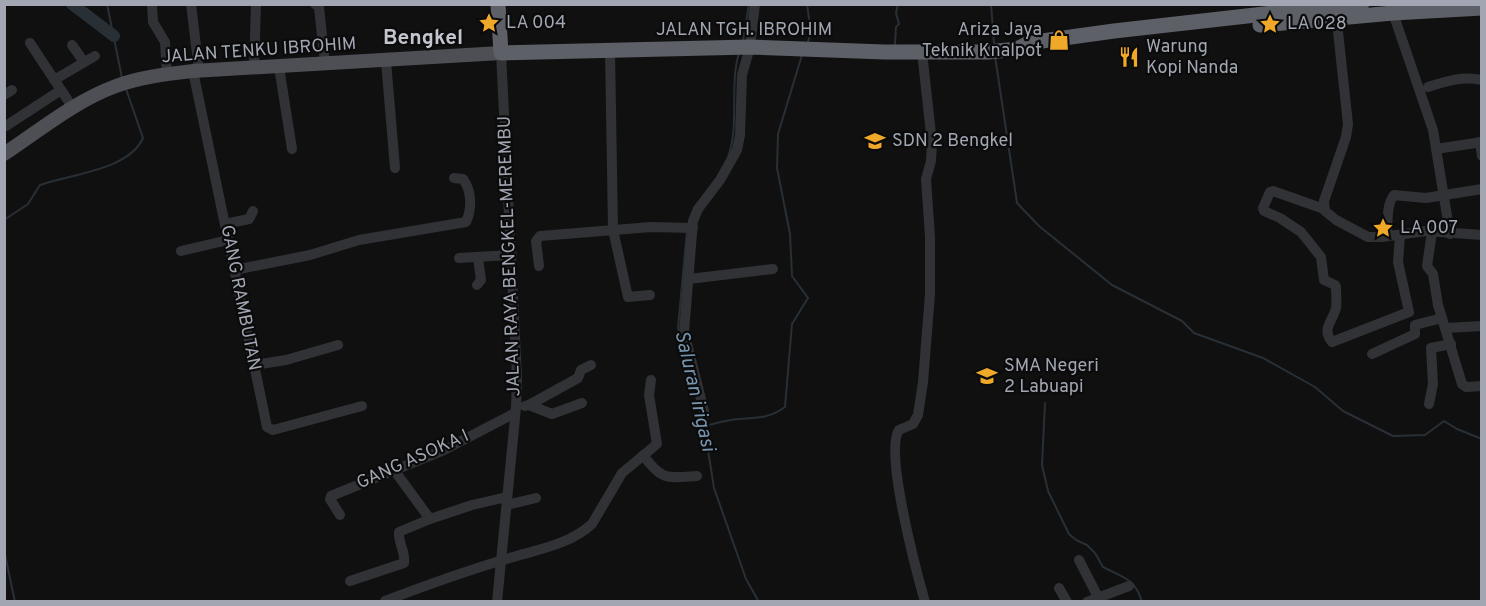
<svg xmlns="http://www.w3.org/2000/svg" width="1486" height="606" viewBox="0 0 1486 606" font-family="Overpass,sans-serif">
	<rect width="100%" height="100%" fill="#101011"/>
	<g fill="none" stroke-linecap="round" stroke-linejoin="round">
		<g stroke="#283036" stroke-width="2">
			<polyline points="107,4 122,78"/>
			<polyline points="991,4 994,44"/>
			<polyline points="743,41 749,4"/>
			<polyline points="807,44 811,33 807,4"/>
			<polyline points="895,44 896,27 899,24 896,13 898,4"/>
			<polyline points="995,56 1017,203 1039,226 1112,285 1182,321 1194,333 1263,358 1315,387 1343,411 1393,436 1425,435 1444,421 1457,429 1482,439"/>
			<path d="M728 157C740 124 729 86 739 53"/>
			<path d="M4 220 28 204 40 185C71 174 129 170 143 138L126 89"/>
			<polyline points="686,362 678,328 687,231"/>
			<path d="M1045 403 1042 465 1048 491 1069 534 1076 540 1087 545 1095 553 1103 567C1122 577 1135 578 1142 602"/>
			<polyline points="703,419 714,488 746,579 759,602"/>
			<path d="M705 426C716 423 728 420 739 419 757 418 770 418 785 407L792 324 808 298 792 276 790 234 777 168 778 134 802 55"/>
			<polyline points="4,550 15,602"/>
		</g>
		<polyline stroke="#283036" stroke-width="12" points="72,4 114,36"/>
		<g stroke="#313236" stroke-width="10">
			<polyline points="152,4 153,22 165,42 167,74"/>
			<polyline points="191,4 199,71"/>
			<polyline points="315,4 319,7 325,64"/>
			<polyline points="1336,13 1348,124 1346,137 1324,201 1325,211 1336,220 1368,237 1382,237 1426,231 1482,235"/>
			<polyline points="1393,13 1433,130 1450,234"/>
			<polyline points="30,43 73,108"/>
			<polyline points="72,45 84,62"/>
			<polyline points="610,50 613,230 628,297 650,295"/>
			<path d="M922 52 932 143 931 161 926 179 930 237V294L923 382 918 415 913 424 899 430C884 451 917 574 925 602"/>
			<polyline points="386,61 395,168"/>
			<polyline points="279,67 292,149"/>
			<polyline points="254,68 256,4"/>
			<polyline points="193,71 267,427 273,430 362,406"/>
			<polyline points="54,80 95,56"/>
			<path d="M1428 87C1447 81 1462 76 1482 80"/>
			<polyline points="4,95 12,90"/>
			<polyline points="6,126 61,90"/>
			<polyline points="1480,142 1482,156"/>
			<polyline points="1436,149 1482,142"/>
			<path d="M1324 209 1273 191 1270 192 1263 208 1264 211 1280 218 1301 232 1321 257 1324 280 1335 285 1336 287C1336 294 1337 302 1336 308 1333 321 1321 329 1332 342L1409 312 1398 262 1400 235"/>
			<polyline points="225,224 249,219 253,211"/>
			<polyline points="1432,232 1427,266 1433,274 1438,305 1462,384 1466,387 1482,386"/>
			<path d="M1387 236C1388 223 1386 205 1394 195L1426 198 1482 189"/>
			<polyline points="181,251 228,240"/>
			<polyline points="459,258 512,255"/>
			<polyline points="539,266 536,241 540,236 651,227 693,228"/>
			<path d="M234 270 310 255 359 240 466 222C472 209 472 191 463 179L454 178"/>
			<polyline points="689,279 773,269"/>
			<polyline points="477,285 481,280 478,258"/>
			<polyline points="1446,328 1482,326"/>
			<polyline points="1372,354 1415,334 1415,325 1442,318"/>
			<polyline points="254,365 286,360 338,345"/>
			<polyline points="1429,404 1433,384 1431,348 1451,344"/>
			<polyline points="529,405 578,378 581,370 591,365"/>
			<polyline points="525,406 529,405 552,414 582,403"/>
			<polyline points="705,415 684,332 693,221 698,209 720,180 737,150 740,135 742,75 750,47 755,4"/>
			<path d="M643 455C662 481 667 478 697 476"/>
			<polyline points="394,470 430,519 472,505 507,497"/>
			<polyline points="507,505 536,498"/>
			<polyline points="340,515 330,499 331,496 444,450 515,413"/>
			<polyline points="1079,560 1098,597"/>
			<path d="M350 581 404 563C406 553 398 543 399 532L430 519"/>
			<polyline points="1059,588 1067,602"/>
			<path d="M385 601C424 586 463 572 503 560 534 550 568 546 592 524L622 473 657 444 649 395 651 380"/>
			<polyline points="497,602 516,408 517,378 501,53"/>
			<polyline points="1087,602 1129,586"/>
		</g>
		<path stroke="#4d4f55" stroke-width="14" d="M4 154C40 130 75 101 116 86 140 77 167 74 193 71L501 53"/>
		<g stroke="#5d6067" stroke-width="15">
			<polyline points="498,4 501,53 750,47 884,52 988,52 1017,49 1027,44 1042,41 1114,31 1308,9 1362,4"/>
			<polyline points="1260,25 1393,13 1482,8"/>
		</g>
	</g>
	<defs>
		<g id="sight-bare" transform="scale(1.62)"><path d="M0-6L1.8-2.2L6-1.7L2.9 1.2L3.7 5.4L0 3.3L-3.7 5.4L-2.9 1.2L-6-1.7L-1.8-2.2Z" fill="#f0a829" stroke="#0b0b0c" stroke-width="2.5" paint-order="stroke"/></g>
		<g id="shop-bare" transform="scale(1.62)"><path d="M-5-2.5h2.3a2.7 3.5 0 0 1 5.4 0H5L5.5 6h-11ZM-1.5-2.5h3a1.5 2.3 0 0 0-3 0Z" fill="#f0a829" stroke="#0b0b0c" stroke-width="2.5" paint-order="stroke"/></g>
		<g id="restaurant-bare" transform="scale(1.62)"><path d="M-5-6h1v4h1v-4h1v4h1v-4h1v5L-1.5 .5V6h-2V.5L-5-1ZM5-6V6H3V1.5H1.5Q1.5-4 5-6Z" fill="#f0a829" stroke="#0b0b0c" stroke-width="2.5" paint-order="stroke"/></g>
		<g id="school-bare" transform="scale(1.62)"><path d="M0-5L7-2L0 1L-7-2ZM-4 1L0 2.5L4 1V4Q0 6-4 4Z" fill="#f0a829" stroke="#0b0b0c" stroke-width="2.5" paint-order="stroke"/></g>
	</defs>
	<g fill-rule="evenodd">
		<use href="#sight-bare" x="489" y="23"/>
		<use href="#sight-bare" x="1270" y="24"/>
		<use href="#shop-bare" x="1059" y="40"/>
		<use href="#restaurant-bare" x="1129" y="57"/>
		<use href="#school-bare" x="875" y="141"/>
		<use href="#sight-bare" x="1383" y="228"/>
		<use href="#school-bare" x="987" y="376"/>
	</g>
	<g text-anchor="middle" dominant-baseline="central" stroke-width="4.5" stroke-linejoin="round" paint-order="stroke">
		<g font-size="18" fill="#a1a6b2" stroke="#0b0b0c" text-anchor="start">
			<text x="506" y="23">LA 004</text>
			<text x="1287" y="24">LA 028</text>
			<text x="1042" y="30" text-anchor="end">Ariza Jaya<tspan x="1042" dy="21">Teknik Knalpot</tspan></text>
			<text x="1146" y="47">Warung<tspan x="1146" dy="21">Kopi Nanda</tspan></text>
			<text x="892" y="141">SDN 2 Bengkel</text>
			<text x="1400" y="228">LA 007</text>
			<text x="1004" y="366">SMA Negeri<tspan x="1004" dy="21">2 Labuapi</tspan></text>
		</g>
		<g font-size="18" fill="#a1a6b2" stroke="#0b0b0c">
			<text x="744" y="30">JALAN TGH. IBROHIM</text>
			<text transform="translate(259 51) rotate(-4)">JALAN TENKU IBROHIM</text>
			<text transform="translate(510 256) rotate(-92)">JALAN RAYA BENGKEL-MEREMBU</text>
			<text transform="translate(240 298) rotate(79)">GANG RAMBUTAN</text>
			<text transform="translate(413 460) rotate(-24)">GANG ASOKA I</text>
		</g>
		<g font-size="20" font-style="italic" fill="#7795ae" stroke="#0b0b0c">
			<text transform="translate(694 391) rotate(77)">Saluran irigasi</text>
		</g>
		<g font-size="21" font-weight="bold" fill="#c2c5ce" stroke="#0b0b0c">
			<text x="423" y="38">Bengkel</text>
		</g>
	</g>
	<rect width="1486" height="606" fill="none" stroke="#a1a6b2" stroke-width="12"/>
</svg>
